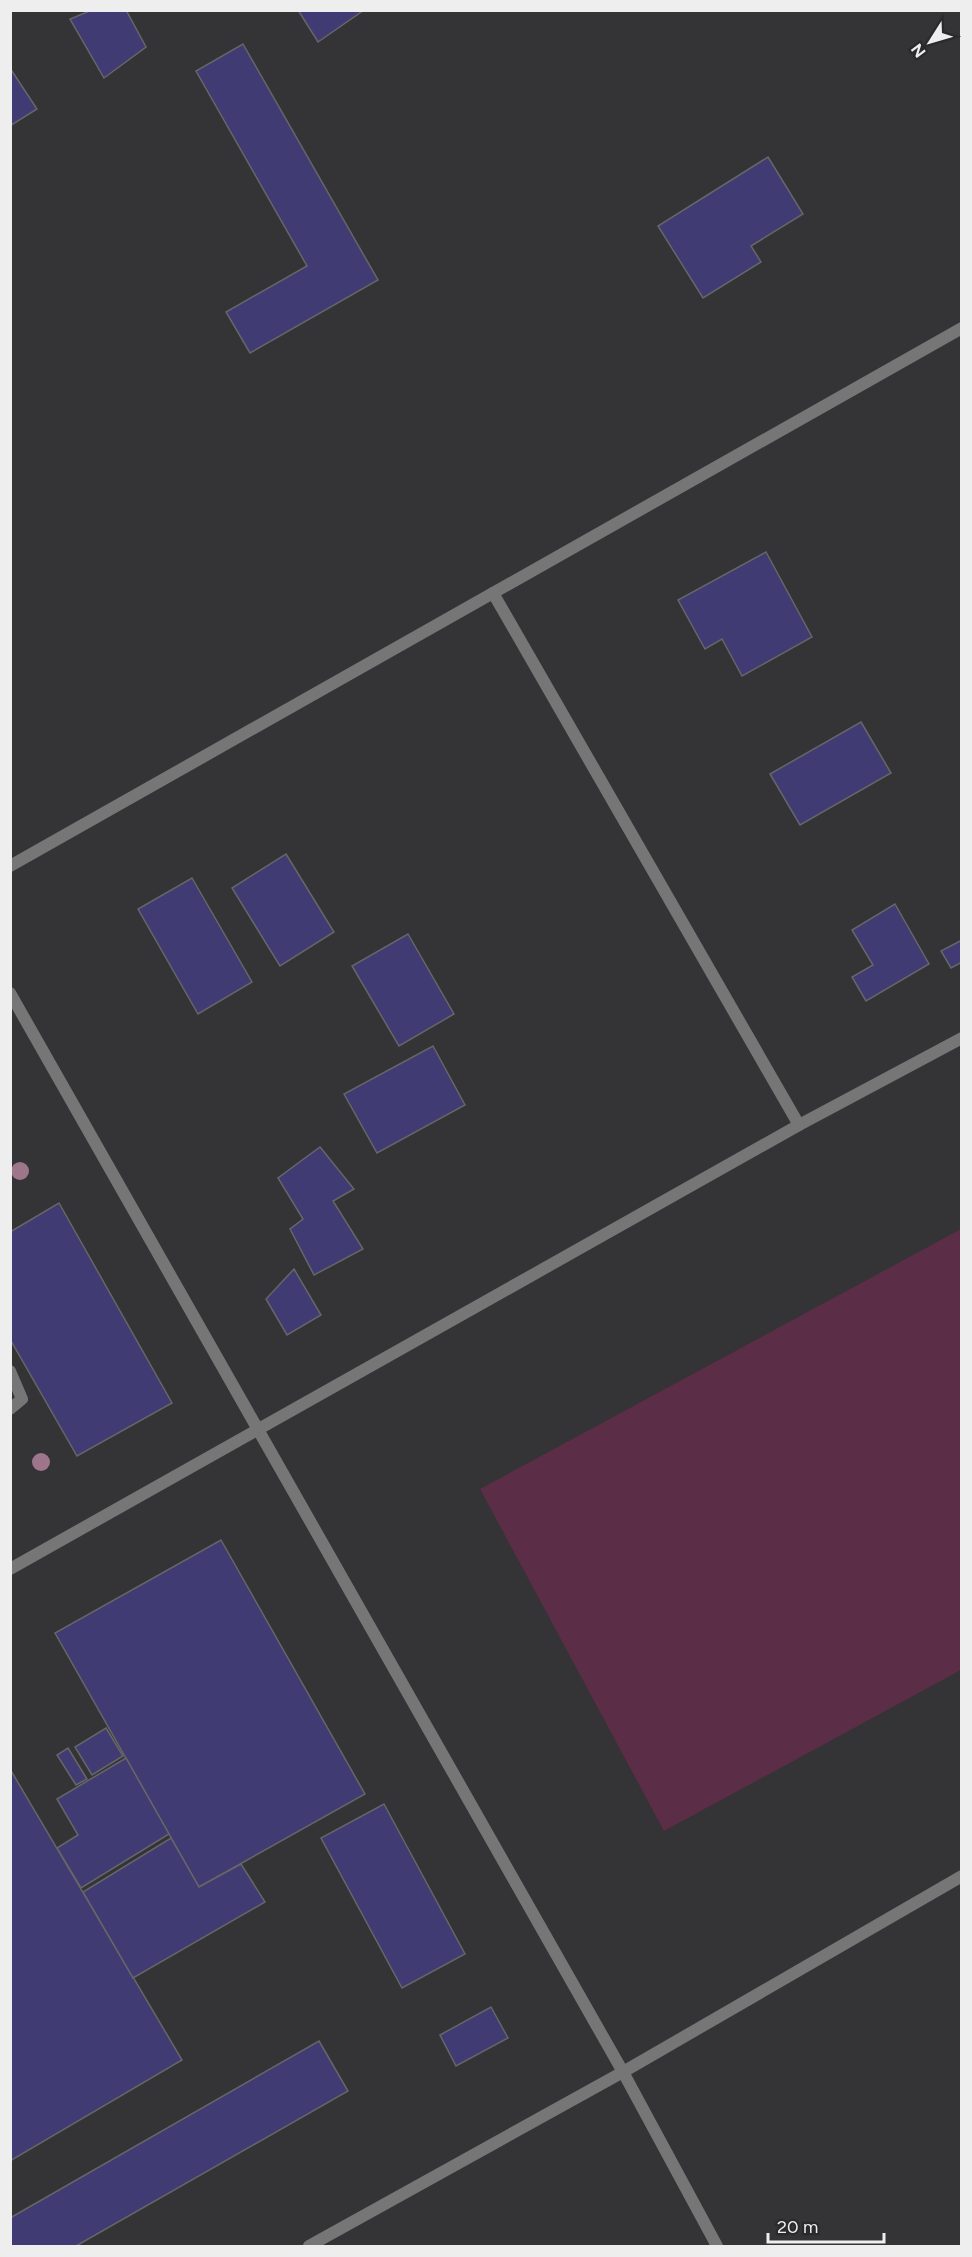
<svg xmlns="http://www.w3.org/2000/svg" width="972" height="2257" viewBox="0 0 972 2257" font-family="Figtree,sans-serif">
	<rect width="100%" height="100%" fill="#343335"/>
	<polygon fill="#5b2d46" points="961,1229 961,1670 664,1831 480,1489"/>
	<g fill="#403b72" stroke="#666668" stroke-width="1.5">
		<polygon points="92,10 126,10 146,47 104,78 70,19"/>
		<polygon points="298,10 364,10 318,42"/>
		<polygon points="243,44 378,280 250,353 226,312 307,266 196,71"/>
		<polygon points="10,68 37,109 10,126"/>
		<polygon points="768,157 803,214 751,246 761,262 703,298 658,226"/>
		<polygon points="766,552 812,637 742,676 722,639 705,649 678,600"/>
		<polygon points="861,722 891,773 800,825 770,774"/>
		<polygon points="286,854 334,932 280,966 232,888"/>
		<polygon points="192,878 252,982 198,1014 138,909"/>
		<polygon points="895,904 929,964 866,1001 852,977 873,965 852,930"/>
		<polygon points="408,934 454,1014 399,1046 352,966"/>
		<polygon points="962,940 962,962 951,968 941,951"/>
		<polygon points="433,1046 465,1105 377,1153 344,1094"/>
		<polygon points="320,1147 354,1189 333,1201 363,1249 314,1275 290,1229 303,1219 278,1178"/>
		<polygon points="59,1203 172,1403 77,1456 10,1339 10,1232"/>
		<polygon points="294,1269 321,1315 287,1335 266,1299"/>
		<polygon points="221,1540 365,1794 199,1887 55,1633"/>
		<polygon points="106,1728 123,1756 92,1775 75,1747"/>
		<polygon points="68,1748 87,1779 76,1785 57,1755"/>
		<polygon points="126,1758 169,1834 81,1888 57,1848 78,1835 57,1799"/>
		<polygon points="10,1769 182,2060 10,2161"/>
		<polygon points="384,1804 465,1954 402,1988 321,1838"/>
		<polygon points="171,1838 199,1887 241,1864 265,1902 133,1978 83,1892"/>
		<polygon points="491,2007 508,2038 456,2066 440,2035"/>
		<polygon points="319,2041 348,2091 76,2246 10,2246 10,2218"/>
	</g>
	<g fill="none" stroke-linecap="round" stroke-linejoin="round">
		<g stroke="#777677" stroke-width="12">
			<polyline points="10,1371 22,1399 10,1409"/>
			<polyline points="623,2072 962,1876"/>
		</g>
		<g stroke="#777677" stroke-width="12">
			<polyline points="493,593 799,1125"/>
			<polyline points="10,866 962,328"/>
			<polyline points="10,993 623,2072 717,2246"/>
			<polyline points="10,1569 799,1125 962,1038"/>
			<polyline points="309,2246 623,2072"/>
		</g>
	</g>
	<g fill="#9e768b">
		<circle cx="20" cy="1171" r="9"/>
		<circle cx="41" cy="1462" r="9"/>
	</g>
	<rect width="972" height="2257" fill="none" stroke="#efeeef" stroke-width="24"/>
	<g transform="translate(930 42) rotate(233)" stroke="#2a292b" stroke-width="4.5" paint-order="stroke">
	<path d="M0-4.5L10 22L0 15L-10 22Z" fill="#efeeef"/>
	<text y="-9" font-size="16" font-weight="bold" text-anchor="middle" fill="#efeeef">N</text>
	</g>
	<path d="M768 2233v9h116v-9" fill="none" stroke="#efeeef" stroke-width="3"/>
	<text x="777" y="2233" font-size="18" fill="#efeeef" stroke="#2a292b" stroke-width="4.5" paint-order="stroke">20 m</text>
</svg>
